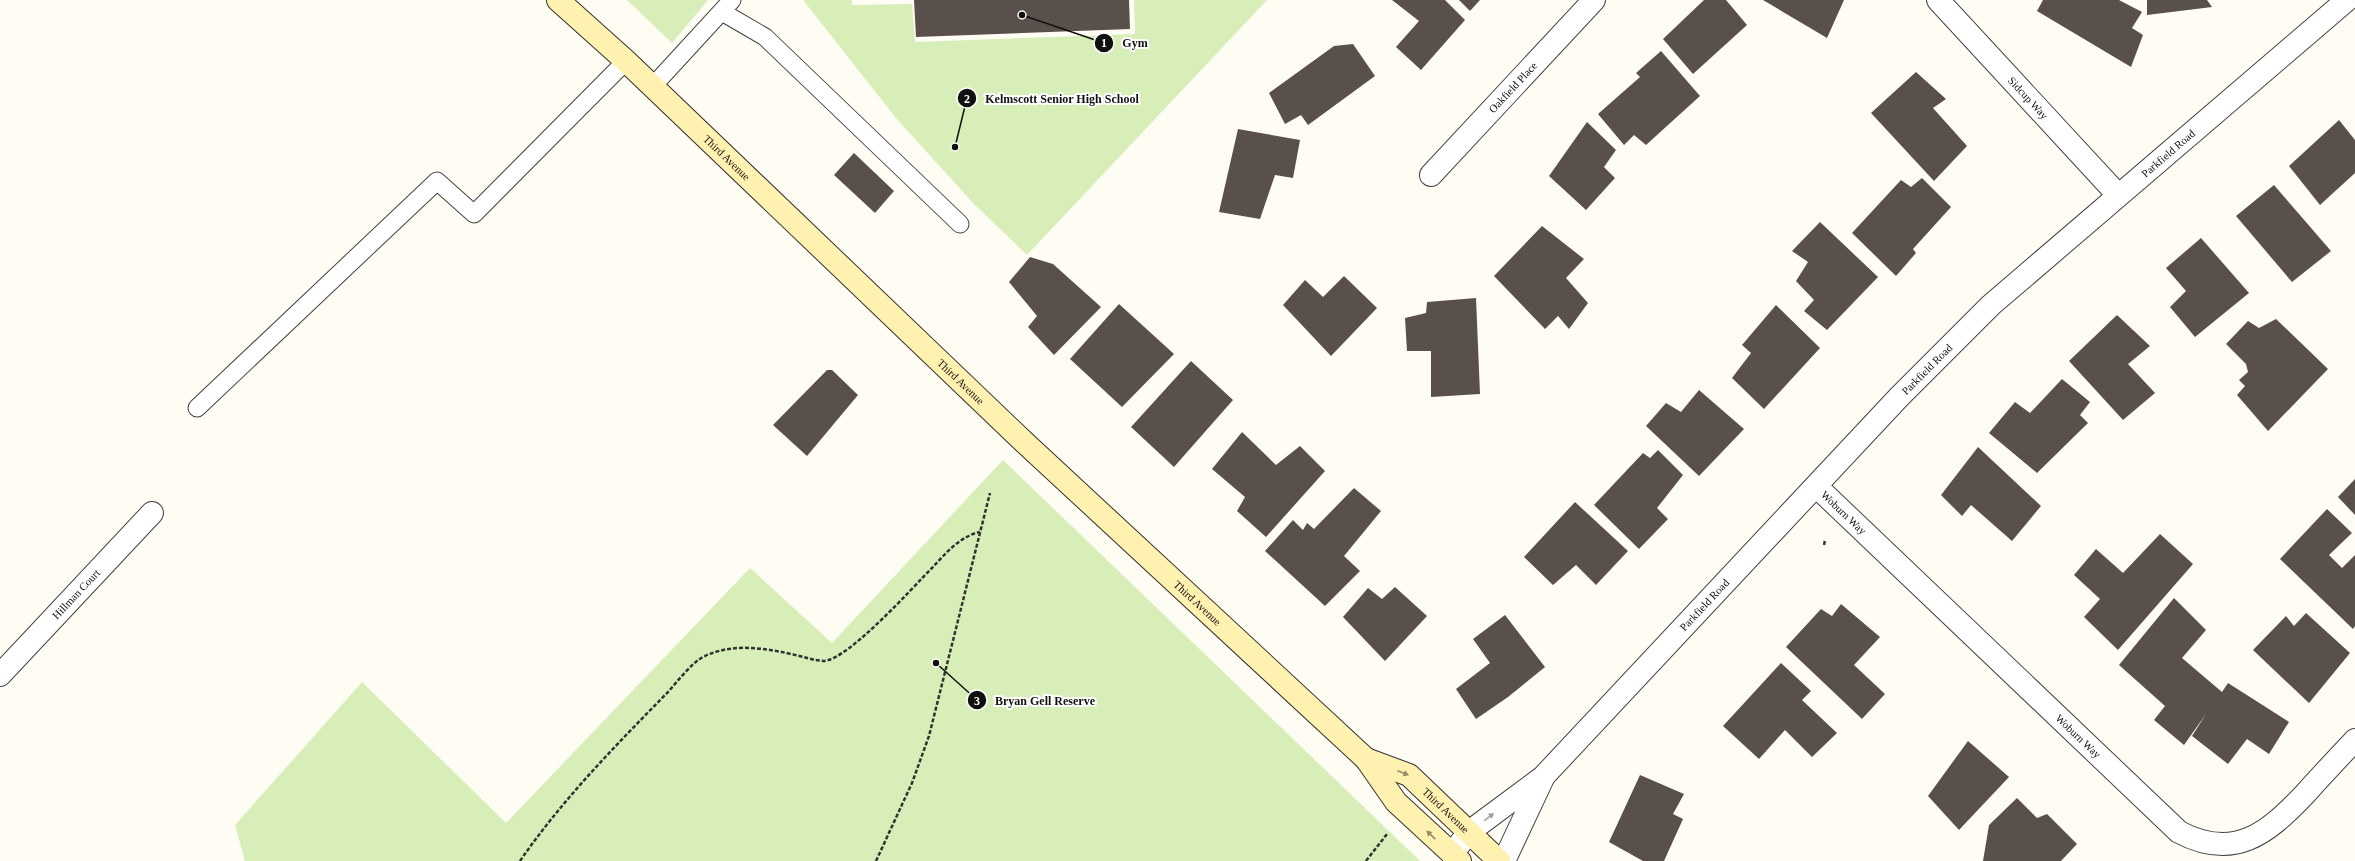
<svg xmlns="http://www.w3.org/2000/svg" width="2355" height="861" viewBox="0 0 2355 861" font-family="Georgia,serif">
	<rect width="100%" height="100%" fill="#fffcf4"/>
	<g fill="#d8eeb8">
		<polygon points="627,0 708,0 672,43"/>
		<polygon points="803,0 852,0 852,5 912,4 915,42 1135,34 1134,0 1267,0 1027,255 973,203 896,118"/>
		<polygon points="1003,460 1420,861 245,861 235,825 362,682 506,823 750,568 832,643"/>
	</g>
	<g fill="#5a504b">
		<polygon points="914,0 1129,0 1130,29 916,37"/>
		<polygon points="1392,0 1445,0 1465,20 1421,70 1396,47 1419,21"/>
		<polygon points="1459,0 1480,0 1470,11"/>
		<polygon points="1704,0 1726,0 1747,25 1693,74 1663,39"/>
		<polygon points="1763,0 1844,0 1827,38"/>
		<polygon points="2043,0 2119,0 2142,12 2132,28 2143,35 2131,67 2037,11"/>
		<polygon points="2147,0 2207,0 2212,7 2147,15"/>
		<polygon points="1353,44 1375,76 1308,125 1301,115 1285,124 1269,93 1334,46"/>
		<polygon points="1661,51 1700,96 1646,145 1634,135 1624,145 1598,114 1640,77 1636,73"/>
		<polygon points="1916,72 1946,99 1933,108 1967,146 1934,181 1871,113"/>
		<polygon points="2339,120 2355,140 2355,173 2320,205 2289,166"/>
		<polygon points="1587,122 1616,150 1604,167 1615,178 1586,210 1549,176"/>
		<polygon points="1238,129 1300,140 1293,178 1275,175 1260,219 1219,212"/>
		<polygon points="854,153 894,191 875,213 834,175"/>
		<polygon points="1922,178 1951,207 1913,249 1916,253 1896,276 1852,233 1901,180 1911,187"/>
		<polygon points="2274,185 2331,251 2292,282 2236,216"/>
		<polygon points="1820,222 1878,277 1827,330 1804,311 1814,300 1796,281 1808,262 1792,251"/>
		<polygon points="1542,226 1584,259 1566,278 1588,303 1569,329 1558,316 1545,329 1494,276"/>
		<polygon points="2201,238 2249,293 2195,337 2170,307 2186,291 2166,268"/>
		<polygon points="1030,257 1053,264 1101,307 1054,355 1028,327 1037,316 1009,282"/>
		<polygon points="1344,276 1377,308 1331,356 1283,305 1305,280 1323,297"/>
		<polygon points="1476,298 1480,394 1431,397 1431,351 1407,351 1405,318 1426,313 1427,302"/>
		<polygon points="1119,304 1174,354 1122,407 1070,359"/>
		<polygon points="1776,305 1820,348 1764,409 1732,378 1751,353 1742,345"/>
		<polygon points="2117,315 2150,346 2128,364 2155,393 2123,420 2069,361"/>
		<polygon points="2276,319 2328,369 2268,431 2237,395 2245,386 2239,380 2248,372 2246,364 2226,344 2248,321 2259,328"/>
		<polygon points="1191,361 1233,400 1174,467 1131,427"/>
		<polygon points="827,370 832,370 858,395 807,456 773,425"/>
		<polygon points="2062,379 2090,402 2080,415 2088,423 2037,473 1989,433 2015,402 2030,413"/>
		<polygon points="1699,390 1744,429 1699,476 1646,426 1666,403 1681,412"/>
		<polygon points="1242,432 1276,465 1300,446 1325,471 1266,537 1237,511 1245,497 1212,469"/>
		<polygon points="1978,447 2041,506 2012,541 1971,505 1962,516 1941,495"/>
		<polygon points="1658,450 1683,475 1657,508 1668,519 1639,549 1594,505 1643,453 1650,458"/>
		<polygon points="2355,479 2355,515 2338,497"/>
		<polygon points="1354,488 1381,511 1344,556 1360,571 1325,606 1265,551 1293,520 1303,530 1307,523 1314,529"/>
		<polygon points="1575,502 1628,551 1596,585 1576,565 1553,585 1524,557"/>
		<polygon points="2327,509 2352,533 2329,555 2342,568 2355,555 2355,626 2353,629 2280,559"/>
		<polygon points="2160,534 2193,564 2118,650 2084,617 2100,599 2074,575 2096,549 2123,573"/>
		<polygon points="1395,587 1427,616 1385,661 1343,617 1368,588 1382,599"/>
		<polygon points="2174,598 2206,630 2182,658 2222,692 2228,683 2289,722 2269,754 2247,739 2228,764 2192,736 2206,714 2184,745 2154,720 2165,706 2119,665"/>
		<polygon points="1841,604 1880,637 1854,665 1885,694 1862,719 1786,647 1821,609 1832,616"/>
		<polygon points="2306,613 2350,653 2309,703 2253,650 2286,616 2294,626"/>
		<polygon points="1505,615 1545,667 1508,697 1476,719 1456,689 1490,663 1473,639"/>
		<polygon points="1781,663 1811,691 1802,700 1837,733 1812,757 1785,730 1759,759 1723,726"/>
		<polygon points="1968,741 2009,777 1959,830 1928,796"/>
		<polygon points="1640,775 1684,794 1673,814 1683,819 1664,861 1643,861 1609,842"/>
		<polygon points="2017,798 2037,818 2047,814 2077,844 2061,861 1983,861 1989,825"/>
	</g>
	<g fill="none" stroke-linecap="round" stroke-linejoin="round">
		<g stroke="#434343" stroke-width="19">
			<g id="service">
				<polyline points="722,12 765,37 960,224"/>
				<polyline points="653,86 732,0"/>
				<polyline points="197,408 437,181 474,214 626,61"/>
			</g>
		</g>
		<g stroke="#434343" stroke-width="24">
			<g id="minor">
				<path id="s1" d="M1938 0 2118 195"/>
				<path id="s2" d="M1431 175 1594 0"/>
				<path id="s3" d="M1817 487 2179 832C2234 861 2267 834 2305 794 2321 776 2338 758 2355 740"/>
				<path id="s4" d="M0 675 152 513"/>
				<path id="s5" d="M1452 854 1469 832 1543 777 1899 397 1991 305 2347 0"/>
				<polyline points="1504,861 1543,778"/>
			</g>
		</g>
		<g stroke="#323232" stroke-width="24">
			<g id="secondary">
				<path id="s6" d="M558 0 626 61 1024 442 1366 759 1396 802 1460 861"/>
				<path id="s7" d="M1366 759 1409 775 1499 861"/>
			</g>
		</g>
		<g stroke="#323232" stroke-width="2.5" stroke-dasharray="4 2" stroke-linecap="butt">
			<polyline points="1824,545 1825,540"/>
			<path d="M520 861C562 800 616 745 668 692 677 682 693 661 705 656 739 640 780 651 815 660 818 660 821 661 824 661 849 659 912 588 932 568 945 554 960 536 980 532"/>
			<polyline points="876,861 912,783 929,736 990,493"/>
			<polyline points="1366,861 1387,834"/>
		</g>
		<use href="#service" stroke="#fff" stroke-width="17"/>
		<use href="#minor" stroke="#fff" stroke-width="22"/>
		<use href="#secondary" stroke="#fff1af" stroke-width="22"/>
	</g>
	<defs><path id="oneway-solid" d="M-6-.8H1V-3.2L6.5 0L1 3.2V.8H-6Z"/></defs>
	<g fill="#938c67">
		<use href="#oneway-solid" transform="translate(1403 773) rotate(21)"/>
		<use href="#oneway-solid" transform="translate(1431 835) rotate(-137)"/>
	</g>
	<use fill="#9f9f9f" href="#oneway-solid" transform="translate(1489 817) rotate(-37)"/>
	<g text-anchor="middle" dominant-baseline="central" stroke-width="4" stroke-linejoin="round" paint-order="stroke">
		<g font-size="11" fill="#101010" stroke="#fff">
			<text stroke="none"><textPath href="#s2" startOffset="120">Oakfield Place</textPath></text>
			<text stroke="none"><textPath href="#s1" startOffset="133">Sidcup Way</textPath></text>
			<text stroke="none"><textPath href="#s5" startOffset="1004">Parkfield Road</textPath></text>
			<text stroke="none"><textPath href="#s6" startOffset="231">Third Avenue</textPath></text>
			<text stroke="none"><textPath href="#s5" startOffset="680">Parkfield Road</textPath></text>
			<text stroke="none"><textPath href="#s6" startOffset="555">Third Avenue</textPath></text>
			<text stroke="none"><textPath href="#s3" startOffset="37">Woburn Way</textPath></text>
			<text stroke="none"><textPath href="#s4" startOffset="111">Hillman Court</textPath></text>
			<text stroke="none"><textPath href="#s6" startOffset="879">Third Avenue</textPath></text>
			<text stroke="none"><textPath href="#s5" startOffset="356">Parkfield Road</textPath></text>
			<text stroke="none"><textPath href="#s3" startOffset="361">Woburn Way</textPath></text>
			<text stroke="none"><textPath href="#s7" startOffset="97">Third Avenue</textPath></text>
		</g>
	</g>
	<path fill="none" stroke="#101010" stroke-width="1.5" d="M1022 15L1104 43M955 147L967 98M936 663L977 700"/>
	<g fill="#101010" stroke="#fff" stroke-width="1.5">
		<circle cx="1022" cy="15" r="4"/>
		<circle cx="955" cy="147" r="4"/>
		<circle cx="936" cy="663" r="4"/>
		<circle cx="1104" cy="43" r="10"/>
		<circle cx="967" cy="98" r="10"/>
		<circle cx="977" cy="700" r="10"/>
	</g>
	<g font-size="12" text-anchor="middle" font-weight="bold" fill="#fff">
		<text x="1104" y="47">1</text>
		<text x="967" y="103">2</text>
		<text x="977" y="705">3</text>
	</g>
	<g font-size="12" text-anchor="middle" font-weight="bold" fill="#101010" stroke="#fff" stroke-width="4" stroke-linejoin="round" paint-order="stroke">
		<text x="1135" y="47">Gym</text>
		<text x="1062" y="103">Kelmscott Senior High School</text>
		<text x="1045" y="705">Bryan Gell Reserve</text>
	</g>
</svg>
